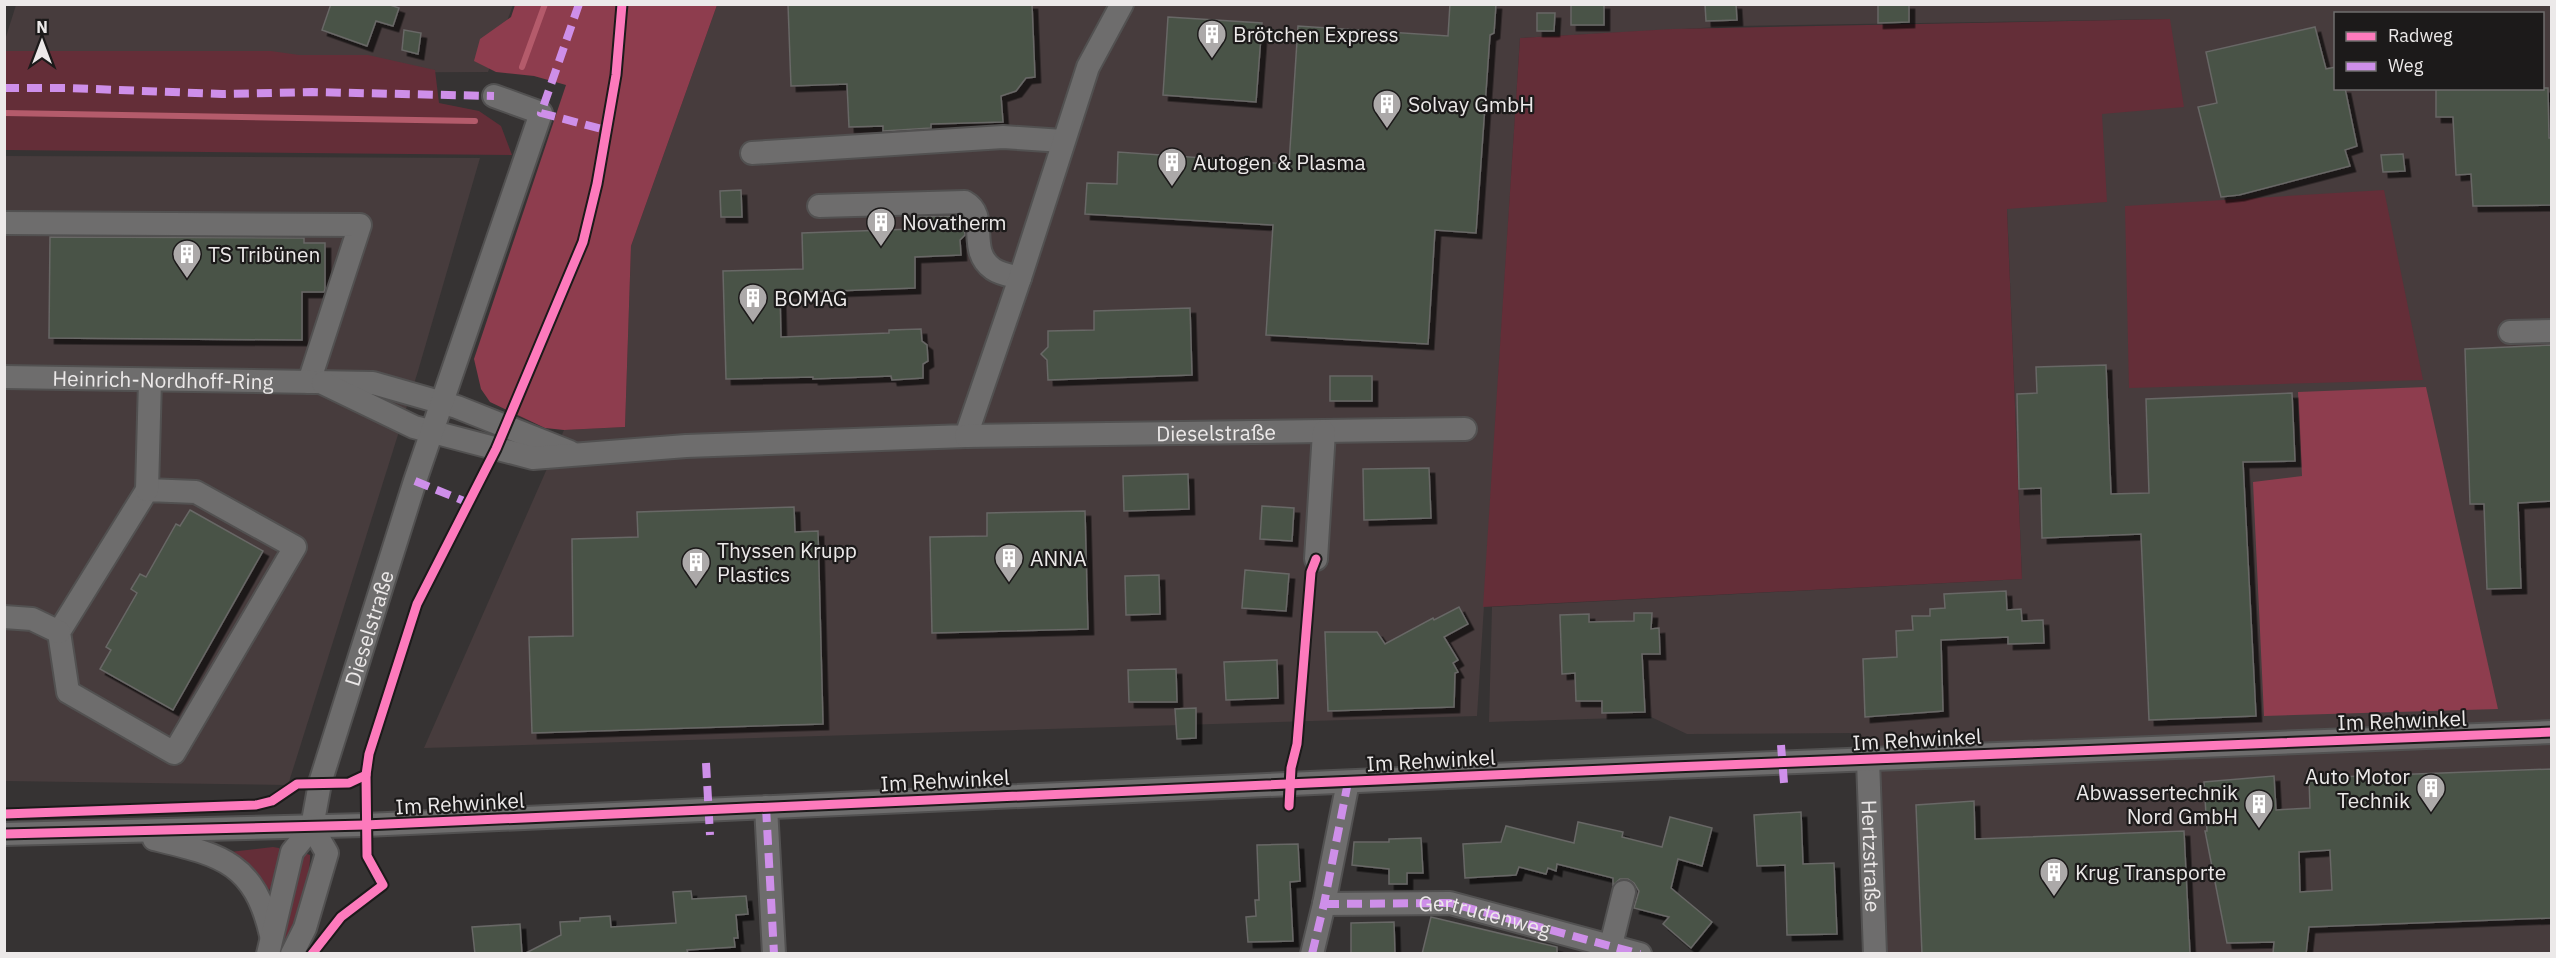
<svg xmlns="http://www.w3.org/2000/svg" width="2556" height="958" viewBox="0 0 2556 958" font-family="'IBM Plex Sans',sans-serif">
	<defs>
		<filter id="shadow"><feDropShadow dx="5.5" dy="5.5" stdDeviation="0" flood-color="#0009"/></filter>
	</defs>
	<rect width="100%" height="100%" fill="#363333"/>
	<g fill="#473c3d" fill-rule="evenodd">
		<polygon points="16,5 513,5 488,72 5,74 5,40"/>
		<path d="M717 5H2551V953H1869L1858 733 1687 734 1651 717 1489 722 1492 607 2022 579 2007 208 2102 114 2170 19 1737 26 1520 38 1477 716 424 748 564 430 625 427 631 246ZM2336 14H2542V88H2336Z"/>
		<polygon points="5,156 480,158 418,371 288,785 5,781"/>
	</g>
	<g fill="#642e38">
		<polygon points="2170,19 2184,107 2102,114 2107,202 2007,209 2022,579 1483,607 1520,38 1672,29"/>
		<polygon points="5,51 271,51 299,55 368,55 435,70 439,103 479,111 501,126 512,155 5,150"/>
		<polygon points="2384,190 2423,380 2129,388 2125,206"/>
		<polygon points="273,847 279,848 281,853 272,886 268,891 230,852"/>
		<path d="M304 853 310 855C311 872 297 930 285 940L282 938 301 857Z"/>
	</g>
	<g fill="#8e3d4e">
		<polygon points="515,5 717,5 631,246 625,427 564,430 545,428 490,402 481,389 474,359 566,85 534,76 496,72 474,61 480,39 511,17"/>
		<polygon points="2426,387 2498,709 2264,716 2253,482 2302,476 2298,392"/>
	</g>
	<g fill="none" stroke-linecap="round" stroke-linejoin="round">
		<g stroke="#b45b6b" stroke-width="6">
			<polyline points="522,67 545,4"/>
			<polyline points="4,113 475,121"/>
		</g>
	</g>
	<g fill="#495346" stroke="#686766" stroke-width="1.5" fill-rule="evenodd" filter="url(#shadow)">
		<polygon points="331,4 387,4 399,8 393,26 376,21 367,46 322,30"/>
		<polygon points="788,4 1032,4 1035,77 1026,78 1016,91 1001,96 1003,122 931,124 931,128 883,131 883,126 849,127 847,84 791,86"/>
		<polygon points="1450,4 1496,4 1494,33 1490,35 1476,233 1435,230 1428,344 1266,335 1273,225 1085,214 1087,183 1117,184 1118,152 1289,164 1298,26 1448,36"/>
		<rect x="1571" y="4" width="33" height="21"/>
		<polygon points="1705,4 1736,4 1737,20 1706,21"/>
		<polygon points="1878,4 1909,4 1909,22 1878,23"/>
		<polygon points="1537,13 1555,13 1554,31 1537,31"/>
		<polygon points="1168,17 1262,23 1256,102 1163,95"/>
		<polygon points="2315,27 2326,69 2336,67 2336,88 2345,88 2357,146 2345,150 2350,166 2239,195 2221,197 2198,107 2217,103 2206,52"/>
		<polygon points="404,30 421,33 418,54 402,50"/>
		<polygon points="2436,88 2548,88 2549,138 2552,138 2552,205 2473,206 2471,174 2456,175 2453,117 2436,117"/>
		<polygon points="2403,154 2405,171 2383,172 2381,155"/>
		<polygon points="741,190 742,217 721,217 720,191"/>
		<polygon points="959,216 959,223 964,228 965,235 960,240 961,255 915,257 915,288 780,293 781,337 889,333 889,330 921,329 922,341 927,345 928,361 923,364 923,378 892,380 891,376 813,379 813,377 726,379 723,271 803,269 802,233 913,229 913,217"/>
		<polygon points="50,237 304,238 304,243 325,243 325,289 324,292 302,292 302,340 49,338"/>
		<polygon points="1190,308 1192,375 1048,380 1047,360 1041,354 1048,347 1048,331 1094,330 1094,311"/>
		<polygon points="2552,345 2552,501 2518,503 2521,588 2487,589 2484,504 2470,504 2465,349"/>
		<polygon points="2106,365 2111,494 2149,493 2146,399 2292,393 2295,461 2243,462 2256,716 2149,720 2141,534 2042,538 2041,488 2019,489 2017,394 2037,393 2036,367"/>
		<rect x="1330" y="376" width="42" height="25"/>
		<polygon points="1429,468 1431,518 1364,520 1363,469"/>
		<polygon points="1188,474 1189,509 1124,511 1123,476"/>
		<polygon points="1262,506 1294,508 1292,541 1260,539"/>
		<polygon points="794,507 795,532 818,531 823,724 532,733 529,637 573,636 572,539 638,537 637,512"/>
		<polygon points="190,510 263,551 173,710 100,669 111,650 106,647 137,593 131,589 140,574 146,577 176,524 180,526"/>
		<polygon points="1085,511 1088,629 932,633 930,537 987,536 987,513"/>
		<polygon points="1245,570 1289,574 1286,611 1242,608"/>
		<polygon points="1159,575 1160,614 1126,615 1125,576"/>
		<polygon points="2006,591 2007,610 2021,609 2022,621 2043,620 2044,643 2008,644 2008,637 1941,640 1943,711 1865,717 1863,659 1897,657 1896,631 1913,630 1912,616 1930,616 1930,609 1945,608 1944,594"/>
		<polygon points="1459,607 1468,624 1444,637 1458,660 1453,663 1458,672 1455,673 1454,707 1328,711 1325,632 1377,632 1385,644 1433,618 1434,620"/>
		<polygon points="1634,613 1652,613 1651,629 1659,628 1660,654 1642,654 1645,712 1602,713 1602,701 1576,701 1575,673 1562,674 1560,615 1589,614 1589,622 1634,621"/>
		<polygon points="1277,660 1278,698 1226,700 1224,662"/>
		<polygon points="1176,669 1177,702 1129,702 1128,670"/>
		<polygon points="1196,708 1196,738 1177,739 1175,709"/>
		<path d="M2552 769V918L2309 927 2306 954H2273L2274 942 2227 943 2205 831H2207L2204 782 2274 776 2276 810 2310 808 2309 778ZM2330 850 2332 890 2300 892 2299 852Z"/>
		<polygon points="1974,801 1975,839 2184,831 2190,954 1922,954 1916,805"/>
		<polygon points="1801,812 1803,864 1834,863 1837,934 1787,935 1785,865 1757,866 1754,815"/>
		<polygon points="1670,817 1712,828 1702,866 1678,859 1671,888 1712,922 1691,948 1663,924 1669,917 1634,908 1639,891 1634,883 1628,879 1620,879 1613,885 1613,878 1557,864 1556,871 1548,868 1546,874 1519,867 1516,875 1465,878 1463,844 1501,842 1506,826 1574,843 1578,822 1623,832 1622,837 1662,847"/>
		<polygon points="1421,838 1423,873 1407,873 1407,884 1389,884 1389,869 1352,865 1354,842 1389,842 1389,839"/>
		<polygon points="1298,844 1300,881 1290,882 1293,941 1248,942 1246,917 1256,916 1255,900 1259,900 1257,845"/>
		<polygon points="691,891 692,899 746,896 748,914 736,915 738,938 734,938 735,947 687,950 688,954 524,954 561,935 560,922 580,921 580,918 610,916 611,927 676,923 673,892"/>
		<polygon points="1431,917 1557,947 1557,954 1422,954"/>
		<polygon points="1394,922 1395,954 1351,954 1351,923"/>
		<polygon points="520,924 522,954 475,954 472,927"/>
	</g>
	<g fill="none" stroke-linecap="round" stroke-linejoin="round">
		<g stroke="#525151" stroke-width="26">
			<g id="minor">
				<polyline points="752,153 1003,137 1063,141"/>
				<path d="M819 206 965 202C990 216 966 250 993 269 1000 274 1012 276 1020 278"/>
				<polyline points="4,223 360,225 309,382"/>
				<polyline points="2510,332 2552,331"/>
				<path id="s1" d="M4 377 373 383 457 407 570 452"/>
				<polyline points="323,383 414,427 533,458 686,446 966,436 1020,278 1088,67 1122,4"/>
				<path id="s2" d="M966 436 1465 429"/>
				<polygon points="147,490 196,492 295,547 174,753 68,692 59,632"/>
				<polyline points="147,490 150,380"/>
				<polyline points="1316,559 1324,432"/>
				<polyline points="4,617 32,619 59,632"/>
				<path id="s3" d="M1868 760 1875 954"/>
				<polyline points="766,807 774,954"/>
				<polyline points="4,834 365,825 1673,767 2552,732"/>
				<path d="M154 839C220 855 254 861 271 935"/>
				<path id="s4" d="M1324 904 1450 903 1640 954"/>
				<polyline points="1611,945 1624,892"/>
				<path id="s5" d="M268 954 292 852 312 827 320 783 415 481 541 113 494 96"/>
				<polyline points="292,954 305,928 327,853 312,827"/>
				<polyline points="1312,954 1324,904 1348,782"/>
			</g>
		</g>
		<use href="#minor" stroke="#6e6d6d" stroke-width="22"/>
		<g stroke="#ce8fe9" stroke-width="8" stroke-dasharray="15 8" stroke-linecap="butt">
			<polyline points="579,4 541,113 606,130"/>
			<polyline points="4,88 67,88 222,94 312,92 494,96"/>
			<polyline points="415,481 469,503"/>
			<polyline points="1781,745 1784,783"/>
			<polyline points="706,763 710,835"/>
			<polyline points="766,807 774,954"/>
			<polyline points="1324,904 1450,903 1640,954"/>
			<polyline points="1312,954 1324,904 1348,782"/>
		</g>
		<g stroke="#1c1a1a" stroke-width="13">
			<g id="cycleway">
				<polyline points="1289,806 1291,768 1297,744 1311,572 1316,559"/>
				<polyline points="4,814 256,805 272,801 297,784 349,783 366,775"/>
				<polyline points="4,834 365,825 1673,767 2552,732"/>
				<polyline points="312,954 341,917 383,885 367,856 366,775 369,754 417,604 496,449 583,242 597,184 616,75 622,4"/>
			</g>
		</g>
		<use href="#cycleway" stroke="#fd7abc" stroke-width="9"/>
	</g>
	<defs>
		<g id="building-pin" transform="scale(1.5)"><path d="M0 17L-7.5 6A9.5 9.5 0 1 1 7.5 6Z" fill="#aca9a9" stroke="#1c1a1a"/><path d="M-4-6H4V6H1V3H-1V6H-4ZM-2.5-4.3h1.7v1.8h-1.7ZM.8-4.3h1.7v1.8H.8ZM-2.5-1h1.7V.8h-1.7ZM.8-1h1.7V.8H.8Z" fill="#fff"/></g>
	</defs>
	<g fill-rule="evenodd">
		<use href="#building-pin" x="1212" y="34"/>
		<use href="#building-pin" x="1387" y="104"/>
		<use href="#building-pin" x="1172" y="162"/>
		<use href="#building-pin" x="881" y="222"/>
		<use href="#building-pin" x="187" y="254"/>
		<use href="#building-pin" x="753" y="298"/>
		<use href="#building-pin" x="1009" y="558"/>
		<use href="#building-pin" x="696" y="562"/>
		<use href="#building-pin" x="2431" y="788"/>
		<use href="#building-pin" x="2259" y="804"/>
		<use href="#building-pin" x="2054" y="872"/>
	</g>
	<g text-anchor="middle" dominant-baseline="central" stroke-width="4.5" stroke-linejoin="round" paint-order="stroke">
		<g font-size="21" fill="#ece9e9" stroke="#1c1a1a" text-anchor="start">
			<text x="1233" y="34">Brötchen Express</text>
			<text x="1408" y="104">Solvay GmbH</text>
			<text x="1193" y="162">Autogen &amp; Plasma</text>
			<text x="902" y="222">Novatherm</text>
			<text x="208" y="254">TS Tribünen</text>
			<text x="774" y="298">BOMAG</text>
			<text x="717" y="550">Thyssen Krupp<tspan x="717" dy="24">Plastics</tspan></text>
			<text x="1030" y="558">ANNA</text>
			<text x="2410" y="776" text-anchor="end">Auto Motor<tspan x="2410" dy="24">Technik</tspan></text>
			<text x="2238" y="792" text-anchor="end">Abwassertechnik<tspan x="2238" dy="24">Nord GmbH</tspan></text>
			<text x="2075" y="872">Krug Transporte</text>
		</g>
		<g font-size="21" fill="#ece9e9" stroke="#1c1a1a">
			<text stroke="none"><textPath href="#s1" startOffset="159">Heinrich-Nordhoff-Ring</textPath></text>
			<text stroke="none"><textPath href="#s2" startOffset="250">Dieselstraße</textPath></text>
			<text stroke="none"><textPath href="#s5" startOffset="344">Dieselstraße</textPath></text>
			<text transform="translate(2402 720) rotate(-2)">Im Rehwinkel</text>
			<text transform="translate(1917 739) rotate(-3)">Im Rehwinkel</text>
			<text transform="translate(1431 760) rotate(-3)">Im Rehwinkel</text>
			<text transform="translate(945 780) rotate(-3)">Im Rehwinkel</text>
			<text transform="translate(460 803) rotate(-3)">Im Rehwinkel</text>
			<text stroke="none"><textPath href="#s3" startOffset="96">Hertzstraße</textPath></text>
			<text stroke="none"><textPath href="#s4" startOffset="162">Gertrudenweg</textPath></text>
		</g>
	</g>
	<rect width="2556" height="958" fill="none" stroke="#ece9e9" stroke-width="12"/>
	<rect x="2334" y="12" width="210" height="78" fill="#1c1a1a" stroke="#6f6d6d" stroke-width="1.5"/>
	<rect x="2346" y="32" width="30" height="9" fill="#fd7abc" stroke="#6f6d6d" stroke-width="1.5"/>
	<text x="2388" y="42" font-size="18" fill="#ece9e9">Radweg</text>
	<rect x="2346" y="62" width="30" height="9" fill="#ce8fe9" stroke="#6f6d6d" stroke-width="1.5"/>
	<text x="2388" y="72" font-size="18" fill="#ece9e9">Weg</text>
	<g transform="translate(42 42)" stroke="#1c1a1a" stroke-width="4.5" paint-order="stroke">
	<path d="M0-4.5L10 22L0 15L-10 22Z" fill="#ece9e9"/>
	<text y="-9" font-size="16" font-weight="bold" text-anchor="middle" fill="#ece9e9">N</text>
	</g>
</svg>
